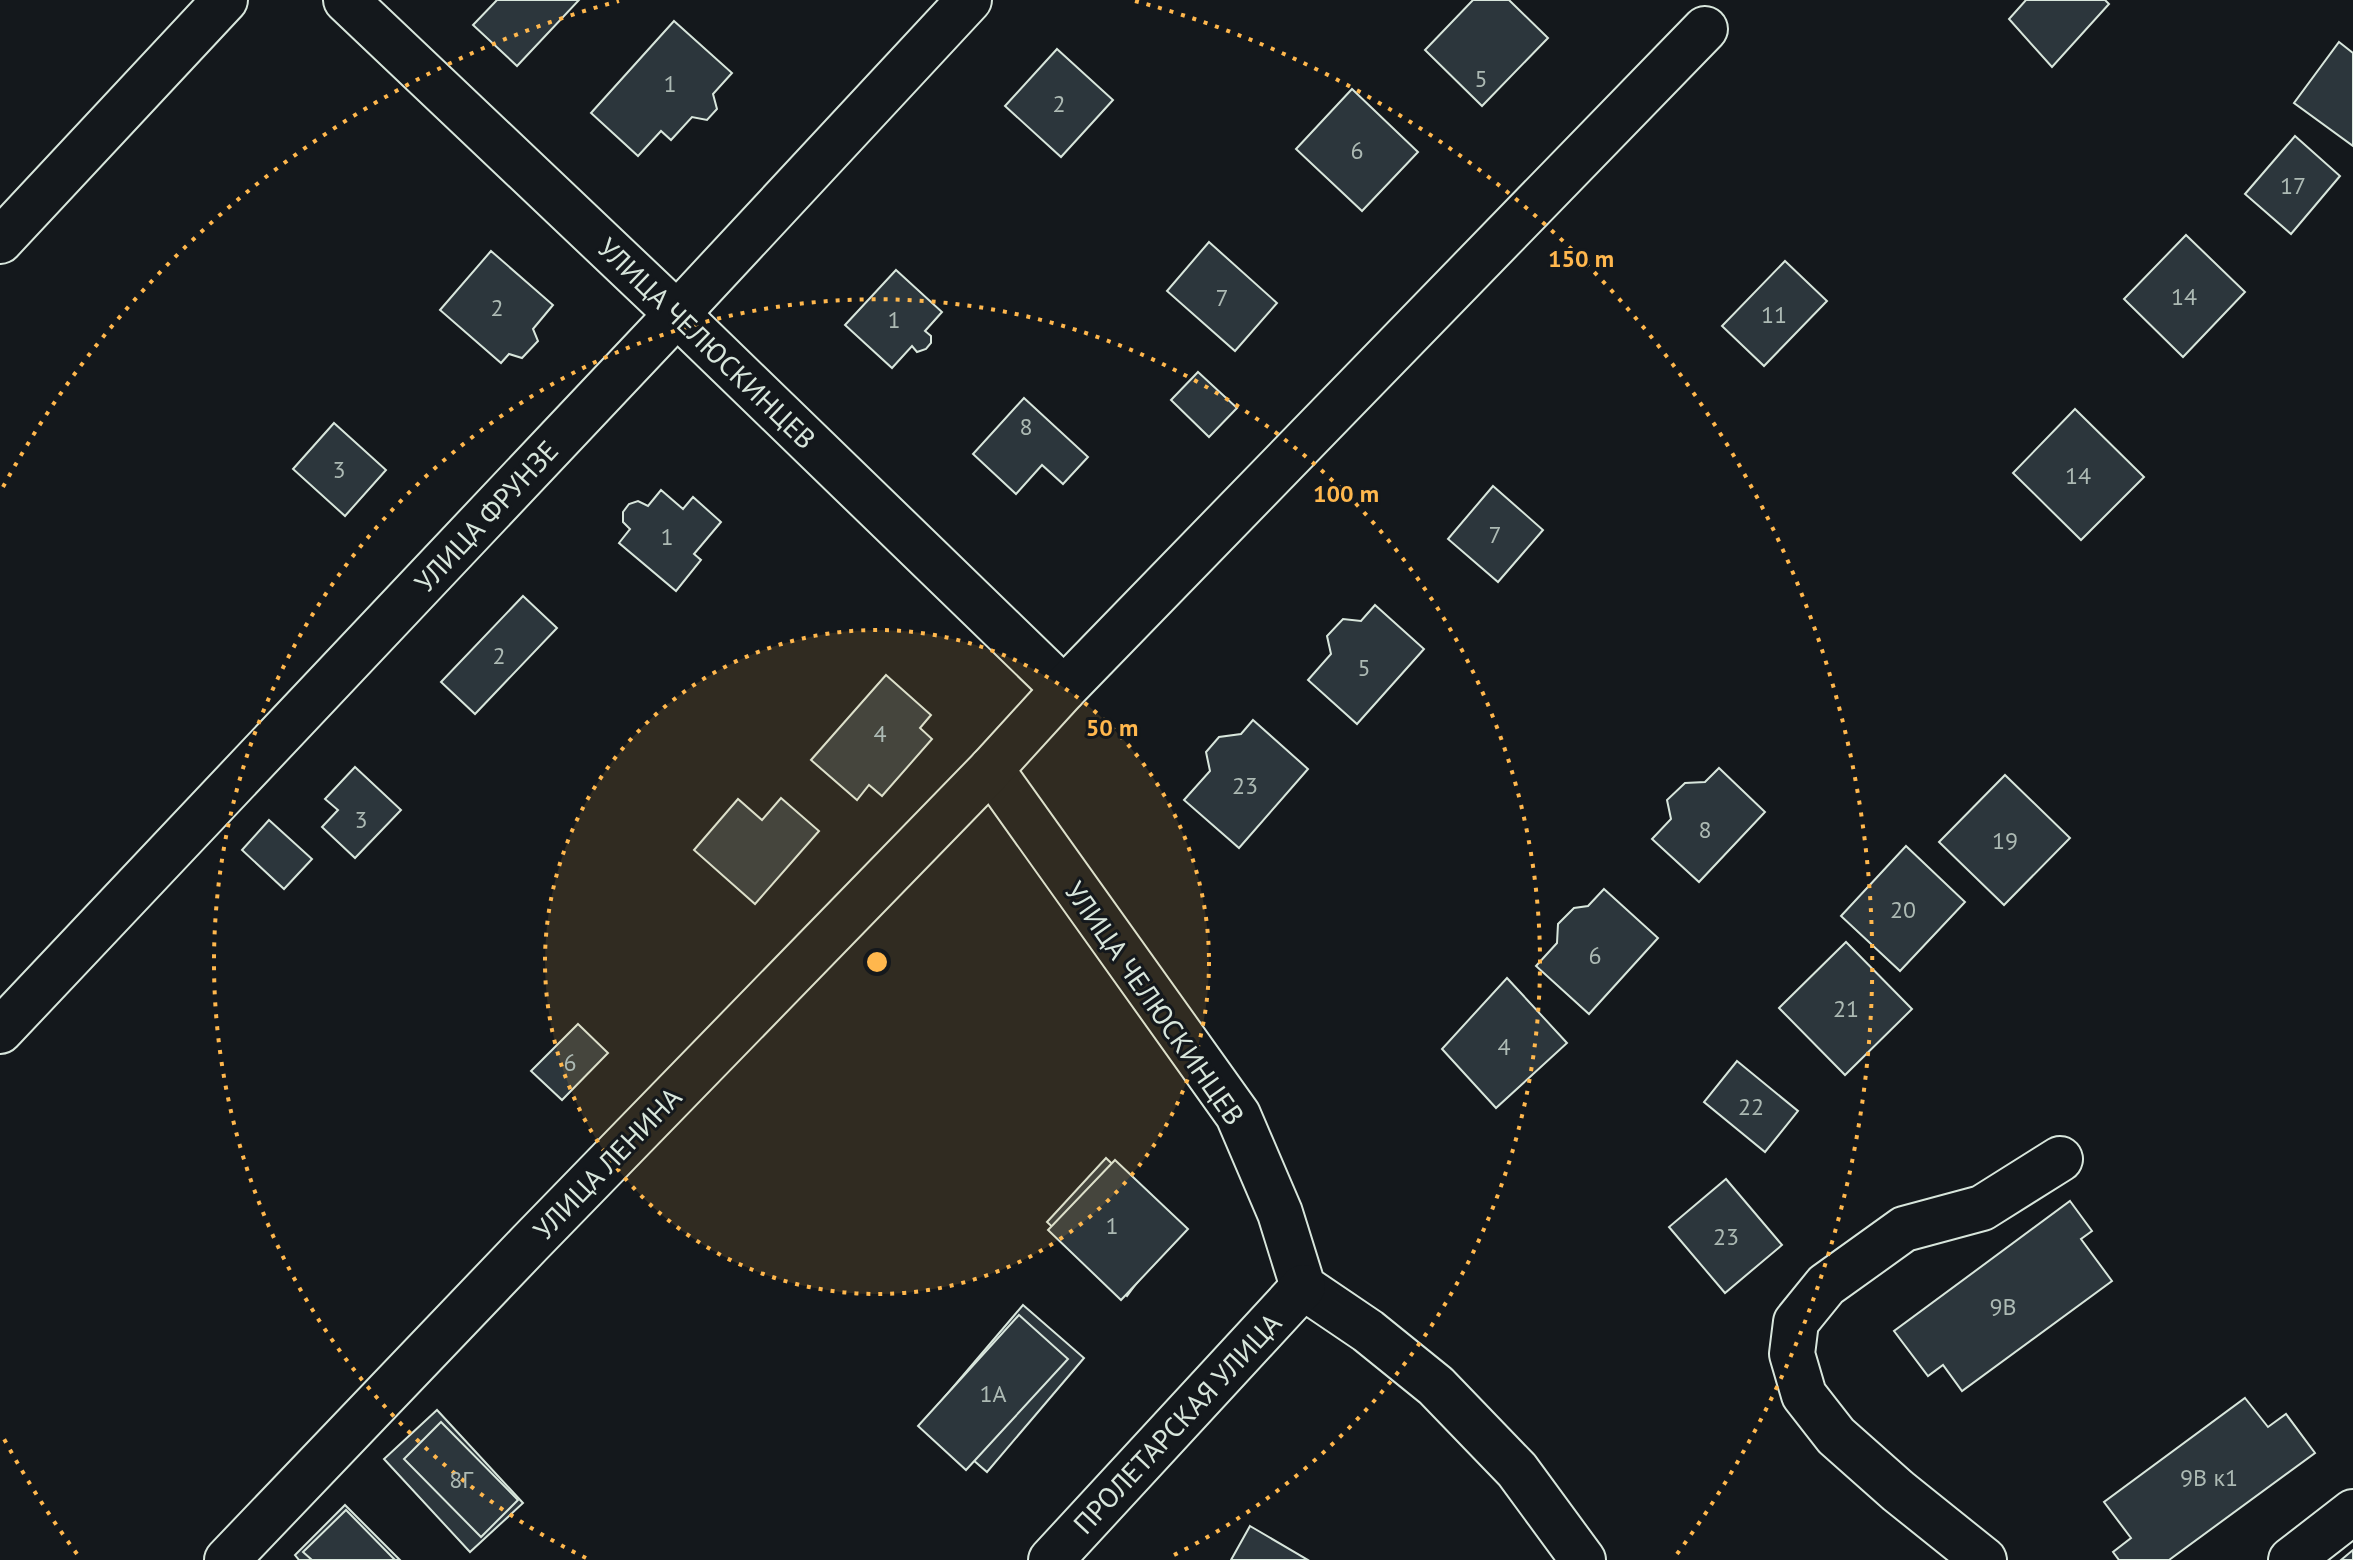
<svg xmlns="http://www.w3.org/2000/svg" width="2353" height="1560" viewBox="0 0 2353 1560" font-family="'PT Sans',sans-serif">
	<rect width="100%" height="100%" fill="#14181c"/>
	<g fill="#2c363c" stroke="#d8e6dc" stroke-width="2">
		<polygon points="497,0 579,0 517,66 473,25"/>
		<polygon points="1473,0 1509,0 1548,38 1482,106 1425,50"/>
		<polygon points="2026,0 2105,0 2109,4 2052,67 2009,19"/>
		<polygon points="674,21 732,73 713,94 717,109 707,120 692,117 671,140 661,131 638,156 591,113"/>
		<polygon points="2339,42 2353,53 2353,146 2294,103"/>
		<polygon points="1057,49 1113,100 1061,157 1005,106"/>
		<polygon points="1352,89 1418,152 1362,211 1296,149"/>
		<polygon points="2295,136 2340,176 2291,234 2245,194"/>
		<polygon points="2186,235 2245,292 2183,357 2124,299"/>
		<polygon points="1209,242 1277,303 1235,351 1167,291"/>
		<polygon points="491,251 553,305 533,329 538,341 522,358 509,354 501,363 440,310"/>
		<polygon points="1785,261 1827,301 1764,366 1722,326"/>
		<polygon points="896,270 942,312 925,331 931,336 931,343 926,349 917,352 912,346 892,368 845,325"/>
		<polygon points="1198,372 1237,408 1209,437 1171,400"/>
		<polygon points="1024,398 1088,457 1063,484 1042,465 1016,494 973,454"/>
		<polygon points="2075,409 2144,477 2081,540 2013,473"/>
		<polygon points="334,423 386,470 345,516 293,469"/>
		<polygon points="1493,486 1543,530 1498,582 1448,539"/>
		<polygon points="661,490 683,509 693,497 721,522 694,554 701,560 676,591 619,543 630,529 623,522 623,512 629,504 638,501 648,506"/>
		<polygon points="523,596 557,628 475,714 441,682"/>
		<polygon points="1375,605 1424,649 1357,724 1308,680 1331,654 1327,636 1343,619 1361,621"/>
		<polygon points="886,675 931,715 920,728 932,739 882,796 869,785 857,800 811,760"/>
		<polygon points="1253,720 1308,769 1239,848 1184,800 1210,771 1206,752 1219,737 1241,734"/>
		<polygon points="355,767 401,810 355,858 322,827 338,810 325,799"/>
		<polygon points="1719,768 1765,812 1699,882 1652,839 1671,819 1667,800 1685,783 1705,782"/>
		<polygon points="2005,775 2070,838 2004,905 1939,842"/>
		<polygon points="781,798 819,831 755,904 694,850 738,799 762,820"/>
		<polygon points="269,820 312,859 284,889 242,850"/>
		<polygon points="1906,846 1965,902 1900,971 1841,916"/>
		<polygon points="1604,889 1658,938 1589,1014 1536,966 1557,943 1558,924 1574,908 1588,906"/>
		<polygon points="1846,942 1912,1009 1845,1075 1779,1008"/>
		<polygon points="1507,978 1567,1043 1496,1108 1442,1049"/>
		<polygon points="578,1024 608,1053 562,1100 531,1071"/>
		<polygon points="1737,1061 1798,1111 1765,1152 1704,1102"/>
		<polygon points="1106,1158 1178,1227 1127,1296 1047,1222"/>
		<polygon points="1115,1160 1188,1229 1121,1300 1048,1230"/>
		<polygon points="1726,1179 1782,1245 1725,1293 1669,1227"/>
		<polygon points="2070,1201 2092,1231 2081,1239 2112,1281 1962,1391 1943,1365 1928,1376 1894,1331"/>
		<polygon points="1023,1305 1084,1358 987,1472 926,1419"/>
		<polygon points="1019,1315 1068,1359 966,1470 918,1426"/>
		<polygon points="2245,1398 2268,1427 2286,1414 2315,1453 2169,1560 2119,1560 2113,1552 2131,1538 2104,1502"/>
		<polygon points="437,1410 523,1503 470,1552 384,1459"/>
		<polygon points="441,1422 518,1500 481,1537 404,1459"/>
		<polygon points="345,1505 400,1560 299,1560 295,1555"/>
		<polygon points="346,1510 395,1560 312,1560 303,1552"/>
		<polygon points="1250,1526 1308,1560 1231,1560"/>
		<polygon points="2353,1550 2353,1560 2341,1560"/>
	</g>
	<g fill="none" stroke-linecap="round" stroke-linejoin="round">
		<g stroke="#d8e6dc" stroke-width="48">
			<g id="minor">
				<polyline points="346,0 677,314 1064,689"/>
				<polyline points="0,241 225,0"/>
				<polyline points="991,769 1238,1115 1280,1213 1303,1287 1368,1331 1436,1386 1517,1470 1583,1560"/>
				<polyline points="0,1031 677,314 969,0"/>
				<polyline points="227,1560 530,1243 991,769 1064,689 1705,29"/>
				<polyline points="1051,1560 1303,1287"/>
				<polyline points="1984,1560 1898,1491 1836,1436 1804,1395 1792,1354 1796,1322 1826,1285 1904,1229 1982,1208 2060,1159"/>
				<polyline points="2291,1560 2353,1512"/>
			</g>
		</g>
		<use href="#minor" stroke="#14181c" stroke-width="44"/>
	</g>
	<circle cx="877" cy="962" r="332" fill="#ffb74d" fill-opacity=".12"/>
	<g fill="none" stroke="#ffb74d" stroke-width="4" stroke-dasharray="4 8">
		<circle cx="877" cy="962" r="332"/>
		<path d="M586 1558A663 663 0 1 1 1168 1558"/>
		<path d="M77 1554A995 995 0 0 1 3 1437M3 487A995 995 0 0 1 619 1M1135 1A995 995 0 0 1 1677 1554"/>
	</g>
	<g text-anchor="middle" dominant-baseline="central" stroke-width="6" stroke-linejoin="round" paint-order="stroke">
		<g font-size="24" fill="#adbab4">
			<text x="1481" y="78">5</text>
			<text x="670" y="83">1</text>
			<text x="1059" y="103">2</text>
			<text x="1357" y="150">6</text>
			<text x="2293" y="185">17</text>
			<text x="2184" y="296">14</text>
			<text x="1222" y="297">7</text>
			<text x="497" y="307">2</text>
			<text x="1774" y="314">11</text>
			<text x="894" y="319">1</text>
			<text x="1026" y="426">8</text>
			<text x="339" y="469">3</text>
			<text x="2078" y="475">14</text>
			<text x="1495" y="534">7</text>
			<text x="667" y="536">1</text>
			<text x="499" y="655">2</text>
			<text x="1364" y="667">5</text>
			<text x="880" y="733">4</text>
			<text x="1245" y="785">23</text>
			<text x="361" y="819">3</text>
			<text x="1705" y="829">8</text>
			<text x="2005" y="840">19</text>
			<text x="1903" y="909">20</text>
			<text x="1595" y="955">6</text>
			<text x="1846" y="1008">21</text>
			<text x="1504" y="1046">4</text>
			<text x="570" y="1062">6</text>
			<text x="1751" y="1106">22</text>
			<text x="1112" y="1225">1</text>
			<text x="1726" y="1236">23</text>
			<text x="2003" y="1306">9В</text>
			<text x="993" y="1393">1А</text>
			<text x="2209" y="1477">9В к1</text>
			<text x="461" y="1479">8Г</text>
		</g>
		<g font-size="28" fill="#d8e6dc" stroke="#14181c">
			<text transform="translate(707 343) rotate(44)">УЛИЦА ЧЕЛЮСКИНЦЕВ</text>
			<text transform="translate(486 516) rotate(-47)">УЛИЦА ФРУНЗЕ</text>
			<text transform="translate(1155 1003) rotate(55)">УЛИЦА ЧЕЛЮСКИНЦЕВ</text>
			<text transform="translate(607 1163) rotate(-46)">УЛИЦА ЛЕНИНА</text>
			<text transform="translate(1177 1423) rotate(-47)">ПРОЛЕТАРСКАЯ УЛИЦА</text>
		</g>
	</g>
	<circle cx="877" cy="962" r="12" fill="#ffb74d" stroke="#14181c" stroke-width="4"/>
	<g font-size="24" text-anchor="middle" font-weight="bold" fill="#ffb74d" stroke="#14181c" stroke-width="6" stroke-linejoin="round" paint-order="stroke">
		<text x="1581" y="267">150 m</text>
		<text x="1346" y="502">100 m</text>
		<text x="1112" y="736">50 m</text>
	</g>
</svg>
